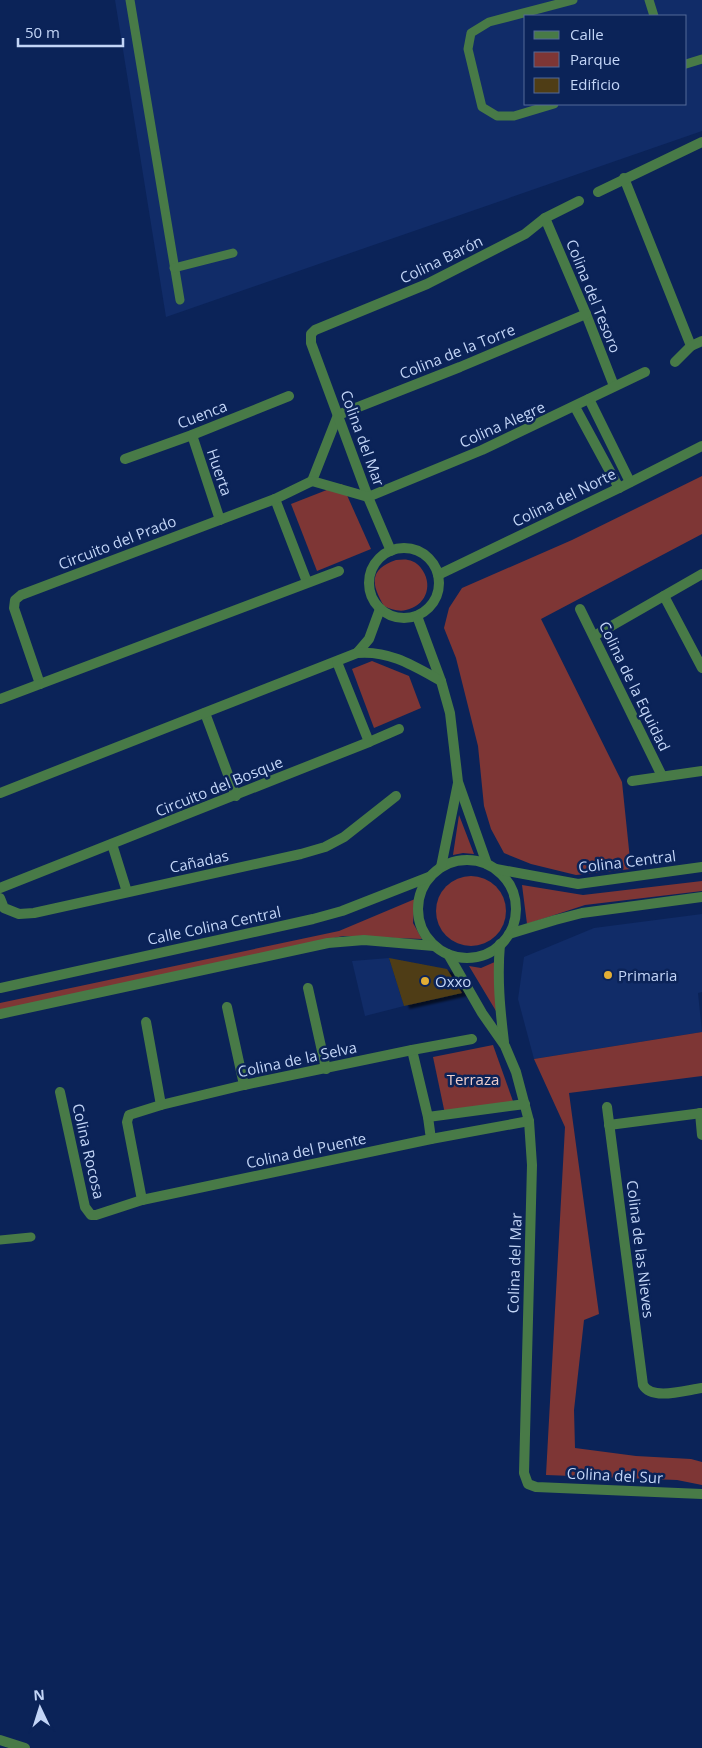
<svg xmlns="http://www.w3.org/2000/svg" width="702" height="1748" viewBox="0 0 702 1748" font-family="'Open Sans',sans-serif">
	<defs>
		<filter id="shadow"><feDropShadow dx="5.5" dy="3" stdDeviation="1" flood-color="#0009"/></filter>
	</defs>
	<rect width="100%" height="100%" fill="#0b2358"/>
	<g fill="#112c68" fill-rule="evenodd">
		<path d="M115 0H702V131L166 317ZM526 16H686V104H526Z"/>
		<polygon points="702,914 702,992 698,993 702,1032 534,1059 518,999 524,957 594,928"/>
		<polygon points="389,958 404,1006 365,1016 352,961"/>
	</g>
	<g fill="#7e3635">
		<polygon points="702,476 702,534 541,619 622,782 631,869 576,875 531,864 504,853 491,829 484,806 478,746 456,658 444,628 449,608 462,588 572,540"/>
		<polygon points="342,484 371,549 317,571 291,504"/>
		<path d="M396 560C400 560 404 559 408 560 415 561 420 566 423 571 433 587 425 606 406 610 399 612 390 609 384 606 371 584 369 569 396 560Z"/>
		<polygon points="372,661 409,676 421,708 374,728 352,669"/>
		<polygon points="459,815 474,854 463,853 453,855"/>
		<circle cx="471" cy="911" r="35"/>
		<polygon points="702,881 702,891 585,905 527,924 522,885 583,895"/>
		<polygon points="415,899 413,923 422,939 343,936 0,1011 0,1003 339,931"/>
		<polygon points="497,961 496,1011 469,966 481,968"/>
		<polygon points="702,1032 702,1076 569,1093 599,1314 584,1320 574,1410 575,1448 636,1456 691,1459 702,1462 702,1485 677,1480 546,1475 565,1127 534,1059"/>
		<polygon points="493,1045 514,1104 445,1114 433,1057"/>
	</g>
	<polygon fill="#4f3d15" filter="url(#shadow)" points="389,958 447,969 462,993 404,1006"/>
	<g fill="none" stroke-linecap="round" stroke-linejoin="round">
		<g stroke="#487a47" stroke-width="9">
			<polyline points="130,0 180,300"/>
			<polyline points="649,0 654,16"/>
			<polyline points="686,64 702,59"/>
			<polyline points="554,104 514,116 497,116 482,107 468,49 471,33 489,22 573,0"/>
			<polyline points="174,268 233,253"/>
			<polyline points="0,1240 31,1237"/>
		</g>
		<g stroke="#487a47" stroke-width="10">
			<polyline points="624,178 691,346"/>
			<polyline points="598,192 702,142"/>
			<polyline points="545,218 586,314 614,386"/>
			<polyline points="675,362 691,346 702,341"/>
			<polyline points="589,399 630,482"/>
			<polyline points="575,407 619,488"/>
			<polyline points="192,435 220,520"/>
			<polyline points="125,459 192,435 289,396"/>
			<polyline points="312,481 338,415 460,367 586,314"/>
			<polyline points="275,499 307,582"/>
			<circle cx="404" cy="583" r="35"/>
			<polyline points="391,551 368,497 311,343 311,334 315,330 427,284 525,234 545,218 579,201"/>
			<polyline points="438,575 619,488 702,446"/>
			<polyline points="664,596 702,668"/>
			<polyline points="580,609 662,776"/>
			<polyline points="417,616 441,681 450,713 458,782 487,864"/>
			<polyline points="594,636 702,574"/>
			<polyline points="357,653 369,639 380,609"/>
			<polyline points="40,684 14,608 15,600 21,595 275,499 312,481 368,497 482,450 645,372"/>
			<polyline points="0,699 339,571"/>
			<polyline points="205,713 236,796"/>
			<polyline points="369,742 399,729"/>
			<polyline points="632,781 702,771"/>
			<path d="M0 793 357 653C389 650 414 666 441 681"/>
			<polyline points="112,844 127,892"/>
			<circle cx="467" cy="909" r="49"/>
			<polyline points="441,867 458,783"/>
			<polyline points="496,869 578,884 702,867"/>
			<polyline points="0,888 369,742 337,662"/>
			<polyline points="0,898 4,908 19,914 34,913 301,854 325,847 344,837 396,796"/>
			<polyline points="509,934 555,920 582,913 702,897"/>
			<path d="M500 944C497 978 500 1009 504 1042"/>
			<polyline points="448,954 482,1013 505,1046 516,1072 529,1121 532,1165 524,1473 528,1484 536,1487 702,1494"/>
			<polyline points="0,988 313,919 342,911 429,877"/>
			<polyline points="308,988 326,1069"/>
			<polyline points="227,1007 244,1085"/>
			<polyline points="0,1014 328,943 364,940 434,946"/>
			<polyline points="146,1022 161,1105"/>
			<polyline points="412,1050 428,1117 431,1139"/>
			<polyline points="60,1092 85,1207 91,1215 96,1215 142,1200 431,1139 529,1121"/>
			<path d="M607 1107 643 1385C652 1401 686 1390 702 1388"/>
			<polyline points="700,1113 702,1135"/>
			<polyline points="428,1117 525,1104"/>
			<polyline points="609,1125 702,1113"/>
			<polyline points="142,1200 127,1122 129,1115 161,1105 244,1085 412,1050 472,1039"/>
			<polyline points="0,1740 25,1748"/>
		</g>
	</g>
	<g fill="#e3ae35" stroke="#0b2358" stroke-width="2">
		<circle cx="608" cy="975" r="5"/>
		<circle cx="425" cy="981" r="5"/>
	</g>
	<g text-anchor="middle" dominant-baseline="central" stroke-width="5" stroke-linejoin="round" paint-order="stroke">
		<g font-size="15" fill="#c3d5f7" stroke="#0b2358">
			<text transform="translate(441 259) rotate(-26)">Colina Barón</text>
			<text transform="translate(594 296) rotate(68)">Colina del Tesoro</text>
			<text transform="translate(457 351) rotate(-22)">Colina de la Torre</text>
			<text transform="translate(202 414) rotate(-21)">Cuenca</text>
			<text transform="translate(502 424) rotate(-24)">Colina Alegre</text>
			<text transform="translate(363 438) rotate(70)">Colina del Mar</text>
			<text transform="translate(220 472) rotate(71)">Huerta</text>
			<text transform="translate(564 497) rotate(-26)">Colina del Norte</text>
			<text transform="translate(117 542) rotate(-21)">Circuito del Prado</text>
			<text transform="translate(635 686) rotate(64)">Colina de la Equidad</text>
			<text transform="translate(219 786) rotate(-22)">Circuito del Bosque</text>
			<text transform="translate(199 861) rotate(-12)">Cañadas</text>
			<text transform="translate(627 861) rotate(-7)">Colina Central</text>
			<text transform="translate(214 925) rotate(-12)">Calle Colina Central</text>
			<text transform="translate(297 1059) rotate(-12)">Colina de la Selva</text>
			<text transform="translate(306 1150) rotate(-12)">Colina del Puente</text>
			<text transform="translate(89 1151) rotate(77)">Colina Rocosa</text>
			<text transform="translate(641 1249) rotate(83)">Colina de las Nieves</text>
			<text transform="translate(514 1263) rotate(-88)">Colina del Mar</text>
			<text transform="translate(615 1475) rotate(3)">Colina del Sur</text>
		</g>
		<g font-size="15" fill="#c3d5f7" stroke="#0b2358" text-anchor="start">
			<text x="618" y="975">Primaria</text>
			<text x="435" y="981">Oxxo</text>
		</g>
		<g font-size="15" fill="#edcdca" stroke="#0b2358">
			<text x="473" y="1079">Terraza</text>
		</g>
	</g>
	<rect x="524" y="15" width="162" height="90" fill="#0b2358" stroke="#556a98"/>
	<rect x="534" y="31" width="25" height="8" fill="#487a47" stroke="#556a98"/>
	<text x="570" y="40" font-size="15" fill="#c3d5f7">Calle</text>
	<rect x="534" y="52" width="25" height="15" fill="#7e3635" stroke="#556a98"/>
	<text x="570" y="65" font-size="15" fill="#c3d5f7">Parque</text>
	<rect x="534" y="78" width="25" height="15" fill="#4f3d15" stroke="#556a98"/>
	<text x="570" y="90" font-size="15" fill="#c3d5f7">Edificio</text>
	<g transform="translate(40 1708) rotate(356)" stroke="#0b2358" stroke-width="4" paint-order="stroke">
	<path d="M0-4L9 19L0 12L-9 19Z" fill="#c3d5f7"/>
	<text y="-8" font-size="14" font-weight="bold" text-anchor="middle" fill="#c3d5f7">N</text>
	</g>
	<path d="M18 38v8h105v-8" fill="none" stroke="#c3d5f7" stroke-width="2.5"/>
	<text x="25" y="38" font-size="15" fill="#c3d5f7" stroke="#0b2358" stroke-width="4" paint-order="stroke">50 m</text>
</svg>
